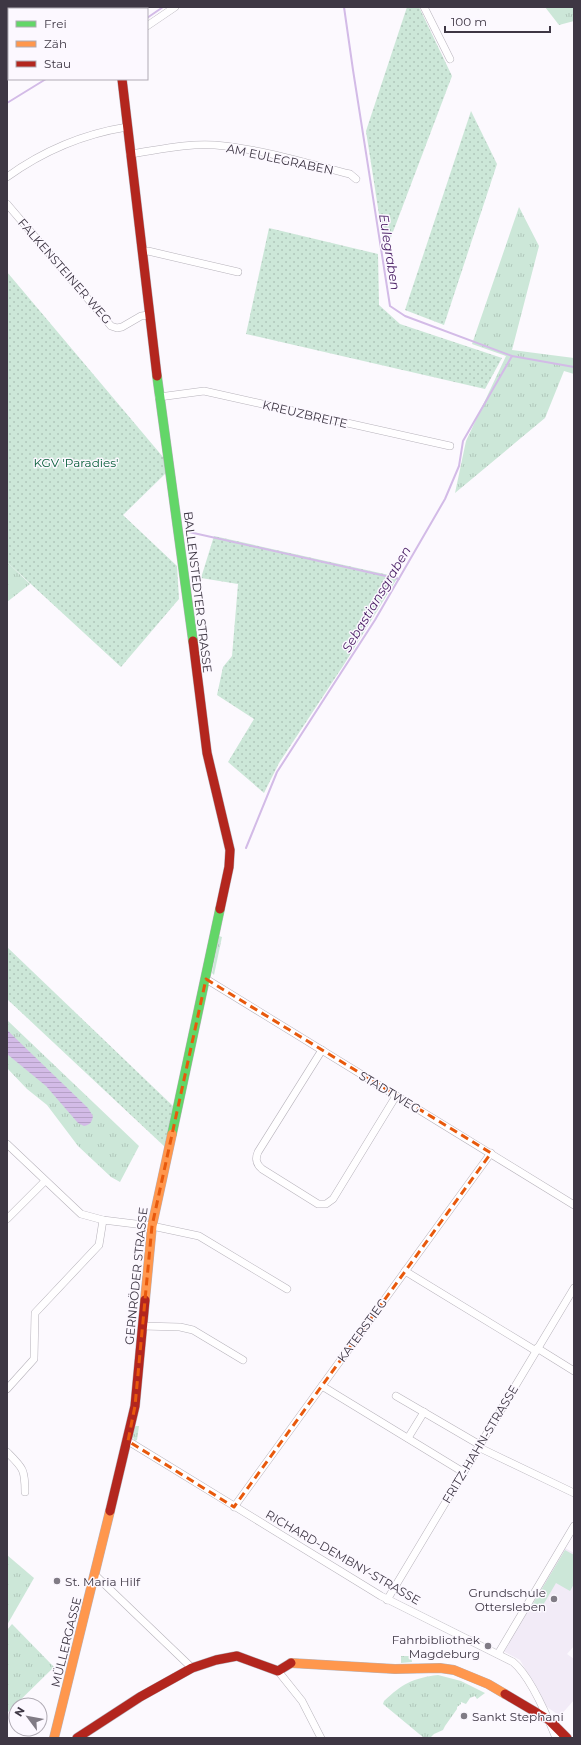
<svg xmlns="http://www.w3.org/2000/svg" width="581" height="1745" viewBox="0 0 581 1745" font-family="Montserrat,sans-serif">
	<defs>
		<pattern id="grass-tufts" width="24" height="20" patternUnits="userSpaceOnUse"><rect width="24" height="20" fill="#cce7d8"/><path d="M3 7l-1-3M5 7V3M7 7l1-3M15 17l-1-3M17 17v-4M19 17l1-3" fill="none" stroke="#b0c7bb"/></pattern>
		<pattern id="garden-dots" width="8" height="8" patternUnits="userSpaceOnUse"><rect width="8" height="8" fill="#cce7d8"/><path d="M2 2h.1M6 6h.1" fill="none" stroke="#b0c7bb" stroke-width="1.8" stroke-linecap="round"/></pattern>
		<pattern id="water-rules" width="6" height="5" patternUnits="userSpaceOnUse"><rect width="6" height="5" fill="#d3bbe7"/><path d="M0 2.5h6" fill="none" stroke="#b6a1c7"/></pattern>
	</defs>
	<rect width="100%" height="100%" fill="#fcf9fe"/>
	<polygon fill="#f2ebf7" points="565,1548 574,1553 574,1646 567,1654 574,1659 574,1700 560,1716 547,1707 520,1660 503,1651"/>
	<g fill="url(#grass-tufts)">
		<polygon points="545,7 574,7 574,21 559,25"/>
		<polygon points="519,207 539,246 512,350 574,358 574,374 564,371 545,418 455,493 466,441 506,356 472,344"/>
		<polygon points="7,562 30,584 7,602"/>
		<polygon points="219,936 222,937 214,975 212,973"/>
		<polygon points="7,1020 139,1146 120,1182 111,1177 78,1146 47,1105 27,1089 7,1068"/>
		<polygon points="136,1426 139,1426 137,1440 135,1441 132,1436 134,1427"/>
		<polygon points="7,1555 34,1578 7,1625"/>
		<polygon points="12,1624 54,1667 7,1713 7,1630"/>
		<polygon points="401,1656 411,1656 412,1662 401,1663"/>
		<path d="M438 1675 461 1681 485 1693 477 1699 475 1696 470 1698 466 1704 461 1702V1704L457 1707V1709L445 1726 443 1730 434 1734 430 1738H424L383 1704 384 1701C402 1684 413 1678 438 1675Z"/>
	</g>
	<g fill="url(#garden-dots)">
		<polygon points="407,7 419,7 452,76 385,253 366,131"/>
		<polygon points="471,111 497,164 444,325 405,310"/>
		<polygon points="269,228 378,254 379,305 400,324 502,358 485,389 246,334"/>
		<polygon points="7,272 163,457 167,472 123,515 177,566 179,599 121,667 7,562"/>
		<polygon points="214,536 398,577 343,666 279,763 264,793 228,762 254,719 217,695 223,667 232,656 238,584 201,578"/>
		<polygon points="7,947 173,1106 165,1147 7,999"/>
	</g>
	<polygon fill="#cce7d8" points="565,1550 574,1555 574,1584 570,1591 556,1583 539,1612 531,1607"/>
	<path fill="url(#water-rules)" d="M7 1030 88 1108 93 1116C92 1122 90 1125 84 1126L78 1123 46 1086 7 1054Z"/>
	<g fill="none" stroke-linecap="round" stroke-linejoin="round">
		<g stroke="#d3bbe7" stroke-width="2">
			<polyline points="344,7 353,70 390,306 405,316 512,356 574,367"/>
			<polyline points="147,18 163,7"/>
			<polyline points="7,103 46,79"/>
			<polyline points="189,532 399,579"/>
			<polyline points="246,848 277,772 375,620 445,499 459,466 463,441 512,356"/>
		</g>
		<g stroke="#b7b3bb" stroke-width="8">
			<g id="street">
				<polyline points="103,7 104,9"/>
				<polyline points="424,7 450,59"/>
				<polyline points="147,26 175,7"/>
				<path d="M130 154C158 150 187 143 215 145 261 149 306 163 350 174L356 179"/>
				<path d="M7 177C43 151 83 134 127 127"/>
				<polyline points="7,204 111,326 117,328 122,327 141,316 149,315"/>
				<polyline points="142,252 148,251 238,272"/>
				<polyline points="159,397 204,391 450,446"/>
				<polyline points="206,979 574,1205"/>
				<path d="M322 1050 258 1152C255 1159 256 1164 262 1169L318 1204H326L333 1199 396 1096"/>
				<polyline points="7,1144 81,1214 103,1220 152,1226 199,1236 287,1289"/>
				<polyline points="7,1219 45,1181"/>
				<polyline points="405,1271 536,1351"/>
				<polyline points="142,1326 180,1327 193,1330 243,1360"/>
				<polyline points="537,1348 574,1371"/>
				<polyline points="322,1386 463,1472"/>
				<polyline points="7,1389 34,1359 35,1313 99,1245 103,1220"/>
				<polyline points="396,1396 480,1445"/>
				<polyline points="408,1438 424,1412"/>
				<path d="M128 1441 381 1596 513 1662C530 1676 548 1718 556 1738"/>
				<polyline points="478,1447 574,1493"/>
				<path d="M7 1452C23 1468 25 1469 25 1492"/>
				<polyline points="234,1507 491,1153"/>
				<polyline points="95,1575 192,1668"/>
				<polyline points="387,1600 574,1288"/>
				<polyline points="498,1654 574,1526"/>
				<polyline points="278,1671 302,1701 321,1738"/>
			</g>
		</g>
		<g stroke="#b7b3bb" stroke-width="10">
			<g id="fast">
				<polyline points="157,376 193,641"/>
				<polyline points="172,1134 220,909"/>
			</g>
		</g>
		<g stroke="#b7b3bb" stroke-width="10">
			<g id="slow">
				<polyline points="145,1300 152,1226 172,1134"/>
				<polyline points="291,1663 395,1669 440,1668 454,1670 488,1684 505,1694"/>
				<polyline points="54,1738 110,1511"/>
			</g>
		</g>
		<g stroke="#b7b3bb" stroke-width="10">
			<g id="jam">
				<polyline points="122,79 157,376"/>
				<polyline points="193,641 207,753 230,850 229,867 220,909"/>
				<polyline points="110,1511 135,1406 145,1300"/>
				<polyline points="505,1694 549,1720 567,1738"/>
				<polyline points="77,1738 140,1697 192,1668 216,1660 237,1656 278,1671 291,1663"/>
			</g>
		</g>
		<use href="#street" stroke="#fffeff" stroke-width="7"/>
		<use href="#fast" stroke="#63d668" stroke-width="9"/>
		<use href="#slow" stroke="#ff974d" stroke-width="9"/>
		<use href="#jam" stroke="#b3261e" stroke-width="9"/>
	</g>
	<path fill="none" stroke="#e8590c" stroke-width="3" stroke-dasharray="8 5" stroke-linejoin="round" d="M206 979 491 1153 234 1507 128 1441 135 1406 152 1226Z"/>
	<g fill="#807b85" stroke="#fcf8ff" stroke-width="1.5">
		<circle cx="57" cy="1581" r="4"/>
		<circle cx="554" cy="1599" r="4"/>
		<circle cx="488" cy="1646" r="4"/>
		<circle cx="464" cy="1716" r="4"/>
	</g>
	<g text-anchor="middle" dominant-baseline="central" stroke-width="3" stroke-linejoin="round" paint-order="stroke">
		<g font-size="12" fill="#3e3744" stroke="#fcf8ff">
			<text transform="translate(280 159) rotate(12)">AM EULEGRABEN</text>
			<text transform="translate(65 271) rotate(49)">FALKENSTEINER WEG</text>
			<text transform="translate(305 414) rotate(13)">KREUZBREITE</text>
			<text transform="translate(198 592) rotate(83)">BALLENSTEDTER STRASSE</text>
			<text transform="translate(390 1092) rotate(31)">STADTWEG</text>
			<text transform="translate(136 1276) rotate(-84)">GERNRÖDER STRASSE</text>
			<text transform="translate(362 1330) rotate(-54)">KATERSTIEG</text>
			<text transform="translate(480 1444) rotate(-59)">FRITZ-HAHN-STRASSE</text>
			<text transform="translate(343 1557) rotate(30)">RICHARD-DEMBNY-STRASSE</text>
			<text transform="translate(66 1642) rotate(-76)">MÜLLERGASSE</text>
		</g>
		<g font-size="12" fill="#045c37" stroke="#fcf8ff">
			<text x="76" y="462">KGV 'Paradies'</text>
		</g>
		<g font-size="12" fill="#3e3744" stroke="#fcf8ff" text-anchor="start">
			<text x="65" y="1581">St. Maria Hilf</text>
			<text x="546" y="1592" text-anchor="end">Grundschule<tspan x="546" dy="14">Ottersleben</tspan></text>
			<text x="480" y="1639" text-anchor="end">Fahrbibliothek<tspan x="480" dy="14">Magdeburg</tspan></text>
			<text x="472" y="1716">Sankt Stephani</text>
		</g>
		<g font-size="13" font-style="italic" fill="#491e64" stroke="#fcf8ff">
			<text transform="translate(390 252) rotate(81)">Eulegraben</text>
			<text transform="translate(376 599) rotate(-59)">Sebastiansgraben</text>
		</g>
	</g>
	<rect width="581" height="1745" fill="none" stroke="#3e3744" stroke-width="16"/>
	<rect x="8" y="8" width="140" height="72" fill="#fcf8ff" stroke="#b0abb4"/>
	<rect x="16" y="21" width="20" height="6" fill="#63d668" stroke="#b0abb4"/>
	<text x="44" y="28" font-size="12" fill="#3e3744">Frei</text>
	<rect x="16" y="41" width="20" height="6" fill="#ff974d" stroke="#b0abb4"/>
	<text x="44" y="48" font-size="12" fill="#3e3744">Zäh</text>
	<rect x="16" y="61" width="20" height="6" fill="#b3261e" stroke="#b0abb4"/>
	<text x="44" y="68" font-size="12" fill="#3e3744">Stau</text>
	<g transform="translate(28 1717) rotate(302)"><circle r="19" fill="#fcf8ff" stroke="#b0abb4"/>
	<path d="M0-3L7 15L0 10L-7 15Z" fill="#807b85"/>
	<text y="-6" font-size="11" font-weight="bold" text-anchor="middle" fill="#3e3744">N</text>
	</g>
	<path d="M445 26v6h105v-6" fill="none" stroke="#3e3744" stroke-width="2"/>
	<text x="451" y="26" font-size="12" fill="#3e3744" stroke="#fcf8ff" stroke-width="3" paint-order="stroke">100 m</text>
</svg>
